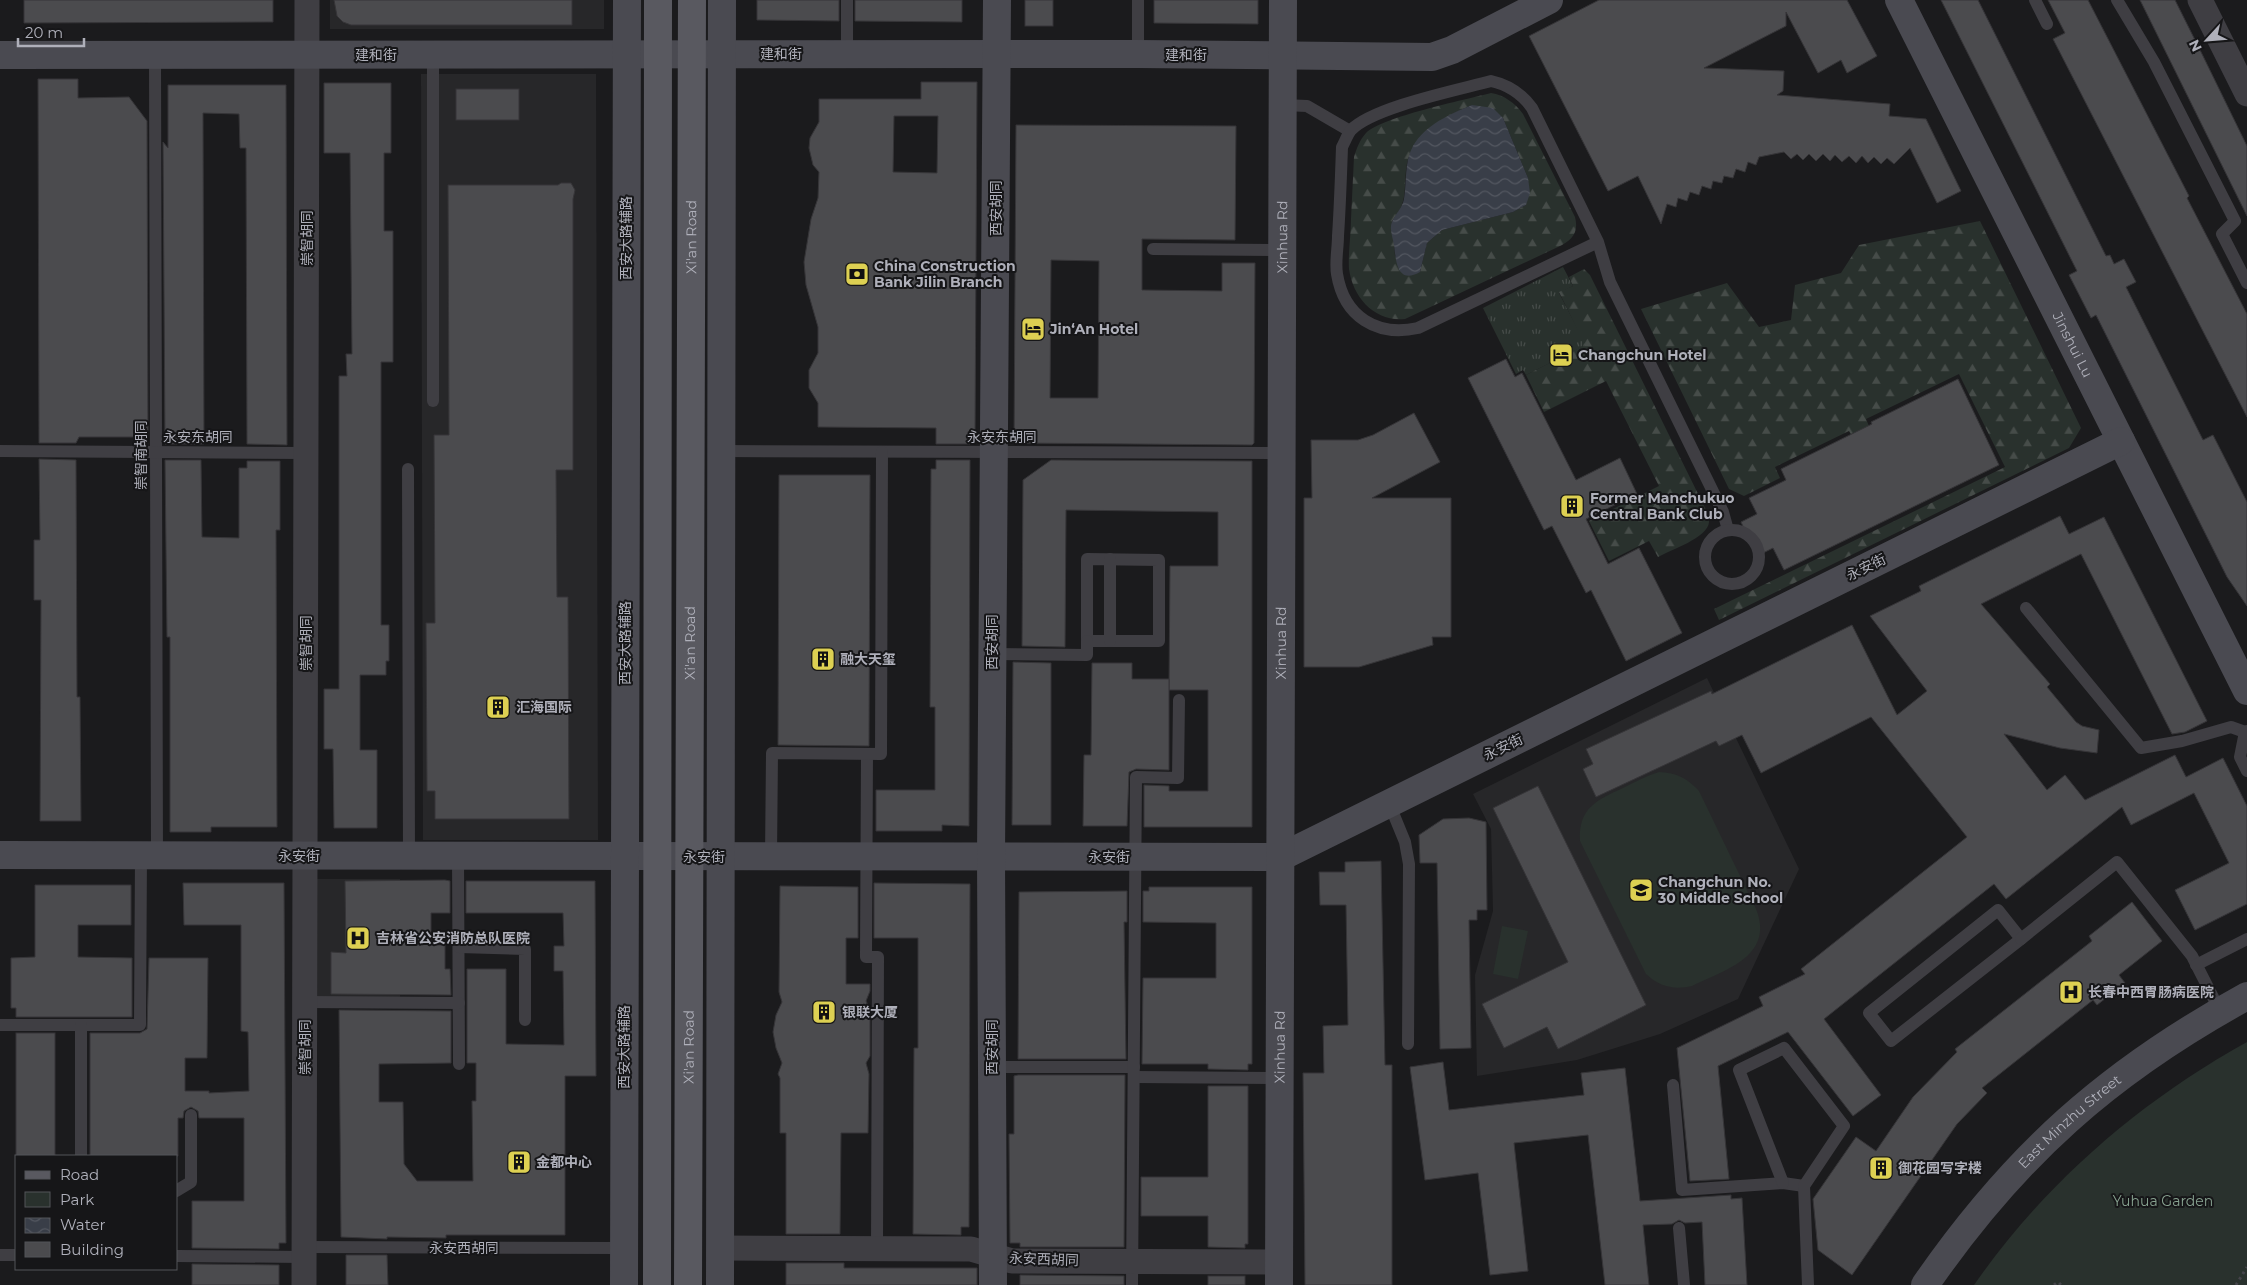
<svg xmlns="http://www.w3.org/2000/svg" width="2247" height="1285" viewBox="0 0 2247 1285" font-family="Montserrat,'Noto Sans SC',sans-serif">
	<defs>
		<pattern id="grass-tufts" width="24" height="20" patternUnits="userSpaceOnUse" patternTransform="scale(1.25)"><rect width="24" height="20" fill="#29312d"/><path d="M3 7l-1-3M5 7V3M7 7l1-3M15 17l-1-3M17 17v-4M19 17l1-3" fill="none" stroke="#464c49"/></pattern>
		<pattern id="forest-firs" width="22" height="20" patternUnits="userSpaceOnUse" patternTransform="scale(1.25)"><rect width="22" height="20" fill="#29312d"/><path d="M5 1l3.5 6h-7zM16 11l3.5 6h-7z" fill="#464c49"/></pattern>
		<pattern id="water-waves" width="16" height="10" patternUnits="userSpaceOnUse" patternTransform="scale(1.25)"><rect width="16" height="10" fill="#393e48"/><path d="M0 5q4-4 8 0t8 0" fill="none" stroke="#535760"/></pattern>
	</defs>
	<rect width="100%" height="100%" fill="#1b1b1d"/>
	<g fill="#272729">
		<rect x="330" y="0" width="274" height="29"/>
		<polygon points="421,74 596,74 598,840 423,840"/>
		<polygon points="1707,678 1799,869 1738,999 1660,1034 1577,1060 1477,1076 1475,975 1493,911 1491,829 1473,794"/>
		<rect x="316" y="879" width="84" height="118"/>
	</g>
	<polygon fill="url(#grass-tufts)" points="1563,267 1573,286 1559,293 1586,345 1526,375 1523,370 1516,374 1483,308"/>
	<g fill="url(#forest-firs)" fill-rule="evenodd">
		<path d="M1491 93C1504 95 1515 103 1523 114L1575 217C1579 233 1572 240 1558 247L1405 319C1375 322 1353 298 1349 269 1348 253 1351 235 1351 219 1352 198 1353 178 1354 157 1357 148 1359 141 1366 133 1382 117 1464 100 1491 93ZM1472 105 1503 118 1528 178 1526 205 1513 212 1442 230 1427 243 1420 272 1395 256 1392 221C1407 204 1404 192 1406 170 1410 134 1442 118 1472 105Z"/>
		<polygon points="1980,221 2081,428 2069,448 1719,620 1714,609 2005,467 1959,374 1866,419 1872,433 1855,441 1849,431 1775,467 1780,478 1744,496 1729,489 1641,309 1727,283 1759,327 1791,320 1795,285 1841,273 1859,245"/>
		<path d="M1584 269 1590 275 1706 510C1707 514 1709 518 1709 522 1708 538 1670 550 1658 557L1649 541 1609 561 1589 521 1659 486 1606 381 1544 412 1526 375 1585 345 1559 292 1573 286 1569 277Z"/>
	</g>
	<g fill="#29312d">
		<path d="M1659 772C1677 773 1687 778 1699 791L1756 909C1775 956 1725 970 1692 986 1674 990 1660 987 1646 974L1580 841C1578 808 1597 800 1623 788 1635 782 1646 776 1659 772Z"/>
		<polygon points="1502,926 1528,931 1518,979 1493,974"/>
		<path d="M2247 1042V1285H1974C2045 1183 2139 1102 2247 1042Z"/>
	</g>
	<path fill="url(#water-waves)" d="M1472 105 1493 108 1503 118 1528 178 1530 193 1526 205 1513 212 1442 230 1427 243 1420 272C1397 285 1396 261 1394 245 1393 238 1389 229 1392 222 1395 214 1402 209 1404 199 1407 182 1404 162 1413 146 1425 125 1450 114 1472 105Z"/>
	<g fill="#4b4b4e" stroke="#363538" fill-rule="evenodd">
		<polygon points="24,0 273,0 273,22 24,23"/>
		<polygon points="334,0 572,0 572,25 351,25 343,22 337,16"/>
		<polygon points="757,0 839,0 839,21 757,20"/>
		<polygon points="855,0 962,0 962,22 855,21"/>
		<rect x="1025" y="0" width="28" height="26"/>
		<polygon points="1154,0 1258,0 1258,24 1154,23"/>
		<polygon points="1599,0 1847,0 1877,56 1847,73 1841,60 1818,73 1786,12 1786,26 1704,68 1784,71 1783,91 1777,95 1890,104 1889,116 1926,119 1961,191 1937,203 1910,148 1894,164 1887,158 1881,164 1874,157 1868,163 1862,156 1856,163 1849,156 1842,162 1835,155 1830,161 1823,154 1816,161 1809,154 1803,160 1797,154 1791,159 1784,152 1759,157 1756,165 1748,162 1745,172 1736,169 1733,178 1724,176 1722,183 1713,181 1711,189 1702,186 1699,195 1690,192 1687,201 1678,198 1676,207 1667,204 1661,224 1638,176 1608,191 1529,36"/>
		<polygon points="1941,0 1978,0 2106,256 2110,255 2114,264 2124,259 2136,282 2126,287 2203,440 2213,435 2247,502 2247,606 2227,577 2096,315 2091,318 2069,275 2077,271"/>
		<polygon points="2048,0 2088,0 2189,196 2187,198 2247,314 2247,417 2053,39 2065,33"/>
		<polygon points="2140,0 2175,0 2203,56 2247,146 2247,216"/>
		<polygon points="38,79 78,79 78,98 129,97 147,121 148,437 79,437 76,443 39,443"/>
		<path d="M921 82H977L975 437H970V444H936V428L818 427V403L809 388V370L818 353V327L806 285 804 262 811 219 818 198 819 172 813 165 809 148 810 138 819 122V99H921ZM894 116H938L937 173 893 172Z"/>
		<polygon points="324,83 391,83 391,153 384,153 384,231 393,231 393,362 381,362 381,625 389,625 389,661 386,661 386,675 360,675 360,750 377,750 377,828 334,828 333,749 324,749 324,689 339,689 339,376 347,376 346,354 352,354 350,153 324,153"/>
		<polygon points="168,85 286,85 287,445 247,444 246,148 240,148 239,114 203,113 204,444 165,444 163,142 168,148"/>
		<rect x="456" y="89" width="63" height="31"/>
		<path d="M1016 125 1236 126 1235 240 1142 239V290L1222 291V263H1255L1254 443 1252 445 1014 443ZM1051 260 1099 261 1098 398H1050Z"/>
		<polygon points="561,183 571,183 575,190 573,199 573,470 556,470 557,597 568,597 569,819 435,819 435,791 427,791 426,623 435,623 434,435 449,435 448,185 558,185"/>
		<polygon points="1506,359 1515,377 1522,373 1576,480 1620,458 1637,494 1586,519 1608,564 1639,548 1682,633 1626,661 1591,590 1586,593 1552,526 1544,530 1468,378"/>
		<polygon points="1958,379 1999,465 1784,570 1773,548 1757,556 1741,522 1757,514 1749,498 1786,480 1781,469 1872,424 1871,422"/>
		<polygon points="1414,413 1440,462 1372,498 1451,498 1451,637 1432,637 1433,645 1359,667 1304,667 1304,498 1312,498 1311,440 1358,440 1373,435"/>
		<polygon points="39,459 76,460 77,697 80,697 81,821 40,821 41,600 34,600 34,540 40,540"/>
		<polygon points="165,460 201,460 202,537 239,538 239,468 247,468 247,461 280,461 280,530 276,530 277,827 211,827 211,832 170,832 170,637 167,637"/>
		<polygon points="936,460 970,460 969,826 942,825 942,831 876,831 876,790 935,790 935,707 930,707 931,469 936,469"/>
		<polygon points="1051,460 1252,461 1252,827 1144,827 1144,785 1169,786 1169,791 1208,791 1208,690 1169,690 1170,566 1218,566 1218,512 1066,510 1065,647 1022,646 1023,480"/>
		<polygon points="779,475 870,475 869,746 778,745"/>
		<polygon points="2060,516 2069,534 2104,517 2207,721 2185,732 2172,734 2081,554 1981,604 2050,684 2047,687 2076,722 2082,726 2099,730 2097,753 2060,748 2004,734 2047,790 2065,775 2085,800 2175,755 2186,777 2223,758 2247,806 2247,904 2195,930 2175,890 2229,863 2194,793 2131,825 2122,807 2006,899 1994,884 1824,1019 1881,1095 1853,1116 1788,1032 1718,1066 1729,1179 1690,1181 1677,1048 1763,1006 1759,997 1805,974 1801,969 1967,837 1871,717 1761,773 1742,735 1719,746 1716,741 1596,797 1583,769 1593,764 1586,749 1711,691 1712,694 1852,625 1897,715 1927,691 1870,616 1921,591 1919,586"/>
		<polygon points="1013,662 1051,663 1051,825 1012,825"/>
		<polygon points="1092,663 1132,663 1132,679 1169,679 1169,770 1136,769 1129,772 1127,826 1083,826 1084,755 1091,755"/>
		<polygon points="1538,786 1646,1005 1558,1049 1547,1027 1504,1048 1482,1004 1568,962 1493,808"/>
		<polygon points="1469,818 1486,822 1487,910 1477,910 1477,920 1469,920 1471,1048 1440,1049 1437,863 1420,863 1419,835 1443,819"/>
		<polygon points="1381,861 1385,1065 1392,1065 1392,1285 1305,1285 1303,1073 1324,1073 1323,1026 1348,1025 1346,905 1320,905 1319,872 1345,872 1345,862"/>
		<polygon points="445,880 450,881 450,913 431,913 431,945 445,945 445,969 450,969 451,995 331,994 331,952 346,953 345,881"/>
		<polygon points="466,881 595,881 596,1076 565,1076 565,1235 446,1235 446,1238 387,1237 387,1239 341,1237 339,1010 451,1011 451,1063 379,1064 379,1102 403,1102 404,1164 417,1181 473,1181 472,1101 476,1101 476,1063 467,1063 467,969 506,969 506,1044 564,1045 563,971 554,971 554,946 564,946 563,913 466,913"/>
		<polygon points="183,883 284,883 286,1243 279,1243 279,1249 192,1248 192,1201 244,1201 244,1118 199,1118 198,1111 191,1107 184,1111 183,1118 178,1118 178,1156 90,1156 90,1033 140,1033 147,1029 149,958 208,958 207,1058 185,1058 185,1091 209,1091 209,1093 249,1091 248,1032 241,1031 241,925 184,925"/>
		<polygon points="874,883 970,884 969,1227 961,1227 961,1235 913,1234 914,1048 918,1048 918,938 874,938"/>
		<polygon points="35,885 131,885 131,925 78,925 78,957 132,958 132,1017 16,1017 16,1008 11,1008 11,958 35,957"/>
		<polygon points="780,886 858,887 858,938 846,938 846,984 870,984 870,991 866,1001 870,1009 870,1056 866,1063 869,1074 868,1133 841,1133 840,1234 786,1234 786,1133 780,1133 780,1078 778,1074 782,1063 776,1048 773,1032 776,1015 782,1002 779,992"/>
		<polygon points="1149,887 1252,887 1252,1064 1248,1064 1248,1070 1208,1069 1208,1064 1142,1064 1143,978 1216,978 1216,923 1143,922 1143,891 1149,891"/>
		<polygon points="1127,891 1127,922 1124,922 1126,1059 1018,1059 1019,892"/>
		<polygon points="2132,902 2162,941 2119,975 2125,983 2097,1005 2093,1000 1982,1088 1987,1093 1957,1124 1852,1275 1818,1250 1813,1199 1856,1137 1876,1151 1913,1097 1957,1052 1955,1049 2092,941 2089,936"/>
		<rect x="16" y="1033" width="39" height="123"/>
		<polygon points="1443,1062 1449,1110 1584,1095 1581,1073 1625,1068 1640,1201 1731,1195 1731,1199 1742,1198 1747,1285 1705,1285 1702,1222 1685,1223 1679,1220 1672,1224 1643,1225 1649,1285 1605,1285 1588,1135 1514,1143 1528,1271 1490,1275 1478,1173 1425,1180 1410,1067"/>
		<polygon points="1018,1075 1125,1075 1124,1247 1020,1247 1020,1243 1010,1243 1009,1134 1014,1134 1014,1076"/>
		<polygon points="1208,1086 1248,1086 1248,1244 1245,1244 1245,1248 1208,1247 1208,1216 1141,1216 1141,1177 1208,1177"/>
		<polygon points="346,1255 387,1255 388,1285 346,1285"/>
		<polygon points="786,1263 844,1263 844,1268 977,1268 977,1285 786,1285"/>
		<polygon points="192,1264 279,1265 279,1285 192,1285"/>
		<polygon points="1020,1275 1124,1276 1124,1285 1020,1285"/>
		<rect x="1208" y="1276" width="37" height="9"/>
	</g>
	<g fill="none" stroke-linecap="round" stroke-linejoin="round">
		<g stroke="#44444a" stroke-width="3" stroke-dasharray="2.5 4" stroke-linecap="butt">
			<polyline points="2054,1285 2058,1282 2061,1285"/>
			<polyline points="2236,1285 2247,1267"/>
		</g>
		<g stroke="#3f3e43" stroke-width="12">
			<polyline points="2035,0 2047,24"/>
			<polyline points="2117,0 2154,62 2235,221 2222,234 2247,283"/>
			<polyline points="1138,54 1138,0"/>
			<polyline points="155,55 157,855"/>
			<polyline points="847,55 847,0"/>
			<polyline points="1284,105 1307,106 1350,131"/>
			<path d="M1598 242 1418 328C1377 337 1344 317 1337 274 1335 262 1338 248 1338 236 1340 206 1341 177 1342 147 1345 142 1347 135 1351 130 1373 107 1458 90 1491 81 1509 85 1522 94 1532 108L1598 242 1610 282 1723 512 1728 530"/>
			<polyline points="1153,249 1283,250"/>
			<polyline points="433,401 433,55"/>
			<polyline points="0,451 306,453"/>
			<polyline points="721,451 1282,453"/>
			<polyline points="408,469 409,856"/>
			<circle cx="1732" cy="557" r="27"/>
			<polygon points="1087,559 1159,560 1159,641 1087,641"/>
			<polyline points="2026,608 2141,748 2182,741 2231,727 2245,732"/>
			<polyline points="1110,641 1110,559"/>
			<polyline points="992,654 1087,655 1087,641"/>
			<polyline points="2247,731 2245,732 2240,757 2247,771"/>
			<polyline points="867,754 866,957 878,957 877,1248"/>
			<polyline points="1389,803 1405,842 1409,864 1408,1044"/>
			<polyline points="458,856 459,1064"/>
			<polyline points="771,857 772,753 881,754 882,452"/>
			<polygon points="1998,910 2021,939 1891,1041 1869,1013"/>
			<polyline points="2021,939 2117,862 2192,956 2220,1011"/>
			<polyline points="459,947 525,949 525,1020"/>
			<polyline points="2196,965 2247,939"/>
			<polyline points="305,1002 459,1003"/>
			<polyline points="0,1025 140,1025 141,855"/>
			<polyline points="992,1067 1134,1067"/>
			<polyline points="1134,1077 1280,1078"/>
			<polyline points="1673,1085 1682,1190 1783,1183 1804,1186"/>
			<polyline points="81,1156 81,1025"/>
			<polyline points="1783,1183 1739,1070 1784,1048 1844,1126 1804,1186 1808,1285"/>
			<polyline points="176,1191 191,1182 191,1115"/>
			<polyline points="1679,1228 1684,1285"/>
			<polyline points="305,1247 624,1248"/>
			<polyline points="0,1255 16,1255"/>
			<polyline points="176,1256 304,1257"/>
			<polyline points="1132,1285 1136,777 1178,778 1179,700"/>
		</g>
		<g stroke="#3f3e43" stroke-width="25">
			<polyline points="2200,0 2247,94"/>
			<polyline points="720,1248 971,1249 1012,1261 1279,1262"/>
			<polyline points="304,1285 307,0"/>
		</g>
		<g stroke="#4a4a51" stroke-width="28">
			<path id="s1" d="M1899 0 2247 691"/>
			<polyline points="0,55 1138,54 1432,57 1452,50 1549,0"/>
			<polyline points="0,855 1281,857 2121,441"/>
			<polyline points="624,1285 627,0"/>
			<polyline points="720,1285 722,0"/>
			<polyline points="993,1285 991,857 997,0"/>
			<path id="s2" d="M1279 1285 1283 0"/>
			<path id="s3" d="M1925 1285C2015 1155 2108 1072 2247 996"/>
		</g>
		<g stroke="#595960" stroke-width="28">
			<polyline points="657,1285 658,0"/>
			<path id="s4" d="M688 1285 692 0"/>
		</g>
	</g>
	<defs>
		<g id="bank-square" transform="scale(1.25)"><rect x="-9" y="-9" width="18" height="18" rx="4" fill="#ddd052" stroke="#161618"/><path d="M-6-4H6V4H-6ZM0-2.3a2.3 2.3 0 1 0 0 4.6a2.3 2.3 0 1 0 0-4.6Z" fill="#111"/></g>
		<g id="hotel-square" transform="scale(1.25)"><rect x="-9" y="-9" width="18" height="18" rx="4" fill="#ddd052" stroke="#161618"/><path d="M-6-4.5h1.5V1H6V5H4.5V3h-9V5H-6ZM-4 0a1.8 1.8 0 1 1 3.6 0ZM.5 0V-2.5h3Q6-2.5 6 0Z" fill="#111"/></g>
		<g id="building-square" transform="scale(1.25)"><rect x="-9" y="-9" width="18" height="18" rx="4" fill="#ddd052" stroke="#161618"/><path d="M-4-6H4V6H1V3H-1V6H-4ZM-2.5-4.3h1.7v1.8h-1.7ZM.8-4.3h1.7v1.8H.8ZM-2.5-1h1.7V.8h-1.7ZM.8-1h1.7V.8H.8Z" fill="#111"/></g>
		<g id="school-square" transform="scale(1.25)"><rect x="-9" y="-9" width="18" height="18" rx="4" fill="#ddd052" stroke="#161618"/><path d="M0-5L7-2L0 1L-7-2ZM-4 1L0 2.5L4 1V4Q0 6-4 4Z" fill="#111"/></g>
		<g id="hospital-square" transform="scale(1.25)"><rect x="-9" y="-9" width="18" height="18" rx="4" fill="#ddd052" stroke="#161618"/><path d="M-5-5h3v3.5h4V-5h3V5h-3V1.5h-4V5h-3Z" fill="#111"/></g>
	</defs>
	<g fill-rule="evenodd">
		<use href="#bank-square" x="857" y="274"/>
		<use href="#hotel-square" x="1033" y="329"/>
		<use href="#hotel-square" x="1561" y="355"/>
		<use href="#building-square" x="1572" y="506"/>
		<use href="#building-square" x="823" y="659"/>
		<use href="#building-square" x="498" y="707"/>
		<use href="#school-square" x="1641" y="890"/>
		<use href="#hospital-square" x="358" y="938"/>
		<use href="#hospital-square" x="2071" y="992"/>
		<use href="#building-square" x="824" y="1012"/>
		<use href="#building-square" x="519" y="1162"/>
		<use href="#building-square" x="1881" y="1168"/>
	</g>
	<g text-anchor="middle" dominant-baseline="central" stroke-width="4" stroke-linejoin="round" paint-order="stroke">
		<g font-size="14" fill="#afb0ba" stroke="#161618">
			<text x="781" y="54">建和街</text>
			<text x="376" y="55">建和街</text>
			<text x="1186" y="55">建和街</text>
			<text transform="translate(996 208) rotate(-90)">西安胡同</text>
			<text transform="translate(307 238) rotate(-90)">崇智胡同</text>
			<text transform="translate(626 238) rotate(-90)">西安大路辅路</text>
			<text stroke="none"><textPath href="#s4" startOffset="1048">Xi'an Road</textPath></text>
			<text stroke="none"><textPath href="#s2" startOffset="1048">Xinhua Rd</textPath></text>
			<text stroke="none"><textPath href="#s1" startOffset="386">Jinshui Lu</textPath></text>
			<text x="198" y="437">永安东胡同</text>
			<text x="1002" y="437">永安东胡同</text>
			<text transform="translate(141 455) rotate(-90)">崇智南胡同</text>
			<text transform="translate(1866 567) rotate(-26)">永安街</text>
			<text stroke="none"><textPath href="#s4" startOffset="642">Xi'an Road</textPath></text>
			<text transform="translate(992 642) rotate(-90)">西安胡同</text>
			<text stroke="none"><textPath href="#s2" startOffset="642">Xinhua Rd</textPath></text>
			<text transform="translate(306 643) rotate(-90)">崇智胡同</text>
			<text transform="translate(625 643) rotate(-90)">西安大路辅路</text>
			<text transform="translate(1503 747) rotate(-26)">永安街</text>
			<text x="299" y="856">永安街</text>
			<text x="704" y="857">永安街</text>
			<text x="1109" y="857">永安街</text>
			<text transform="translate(305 1047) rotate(-90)">崇智胡同</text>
			<text transform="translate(624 1047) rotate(-90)">西安大路辅路</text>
			<text stroke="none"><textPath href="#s4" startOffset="238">Xi'an Road</textPath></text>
			<text transform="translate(992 1047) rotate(-90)">西安胡同</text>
			<text stroke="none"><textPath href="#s2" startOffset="238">Xinhua Rd</textPath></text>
			<text stroke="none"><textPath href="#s3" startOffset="219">East Minzhu Street</textPath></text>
			<text x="464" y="1248">永安西胡同</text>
			<text transform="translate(1044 1259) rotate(2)">永安西胡同</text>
		</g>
		<g font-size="14" font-weight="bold" fill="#afb0ba" stroke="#161618" text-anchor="start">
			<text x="874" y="266">China Construction<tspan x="874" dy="16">Bank Jilin Branch</tspan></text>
			<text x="1050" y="329">Jin‘An Hotel</text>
			<text x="1578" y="355">Changchun Hotel</text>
			<text x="1590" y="498">Former Manchukuo<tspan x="1590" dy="16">Central Bank Club</tspan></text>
			<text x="840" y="659">融大天玺</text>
			<text x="516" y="707">汇海国际</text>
			<text x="1658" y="882">Changchun No.<tspan x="1658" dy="16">30 Middle School</tspan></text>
			<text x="376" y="938">吉林省公安消防总队医院</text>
			<text x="2088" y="992">长春中西胃肠病医院</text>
			<text x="842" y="1012">银联大厦</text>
			<text x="536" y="1162">金都中心</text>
			<text x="1898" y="1168">御花园写字楼</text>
		</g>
		<g font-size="14" fill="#88a391" stroke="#161618">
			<text x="2163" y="1201">Yuhua Garden</text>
		</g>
	</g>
	<rect x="15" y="1155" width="162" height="115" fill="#161618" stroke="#535459"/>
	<rect x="25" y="1171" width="25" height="8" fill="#595960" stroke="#535459"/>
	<text x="60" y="1180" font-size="15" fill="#afb0ba">Road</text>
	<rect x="25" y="1192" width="25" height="15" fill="#29312d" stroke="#535459"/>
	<text x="60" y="1205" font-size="15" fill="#afb0ba">Park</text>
	<rect x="25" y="1218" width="25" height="15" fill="url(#water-waves)" stroke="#535459"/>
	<text x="60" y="1230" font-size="15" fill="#afb0ba">Water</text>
	<rect x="25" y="1242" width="25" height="15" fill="#4b4b4e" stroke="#535459"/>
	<text x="60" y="1255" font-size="15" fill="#afb0ba">Building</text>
	<g transform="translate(2207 40) rotate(244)" stroke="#161618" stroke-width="4" paint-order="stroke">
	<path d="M0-4L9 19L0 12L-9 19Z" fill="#afb0ba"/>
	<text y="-8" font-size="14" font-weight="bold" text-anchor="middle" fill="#afb0ba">N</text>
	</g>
	<path d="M18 38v8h66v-8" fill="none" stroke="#afb0ba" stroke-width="2.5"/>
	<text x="25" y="38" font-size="15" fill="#afb0ba" stroke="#161618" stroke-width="4" paint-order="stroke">20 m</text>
</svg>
